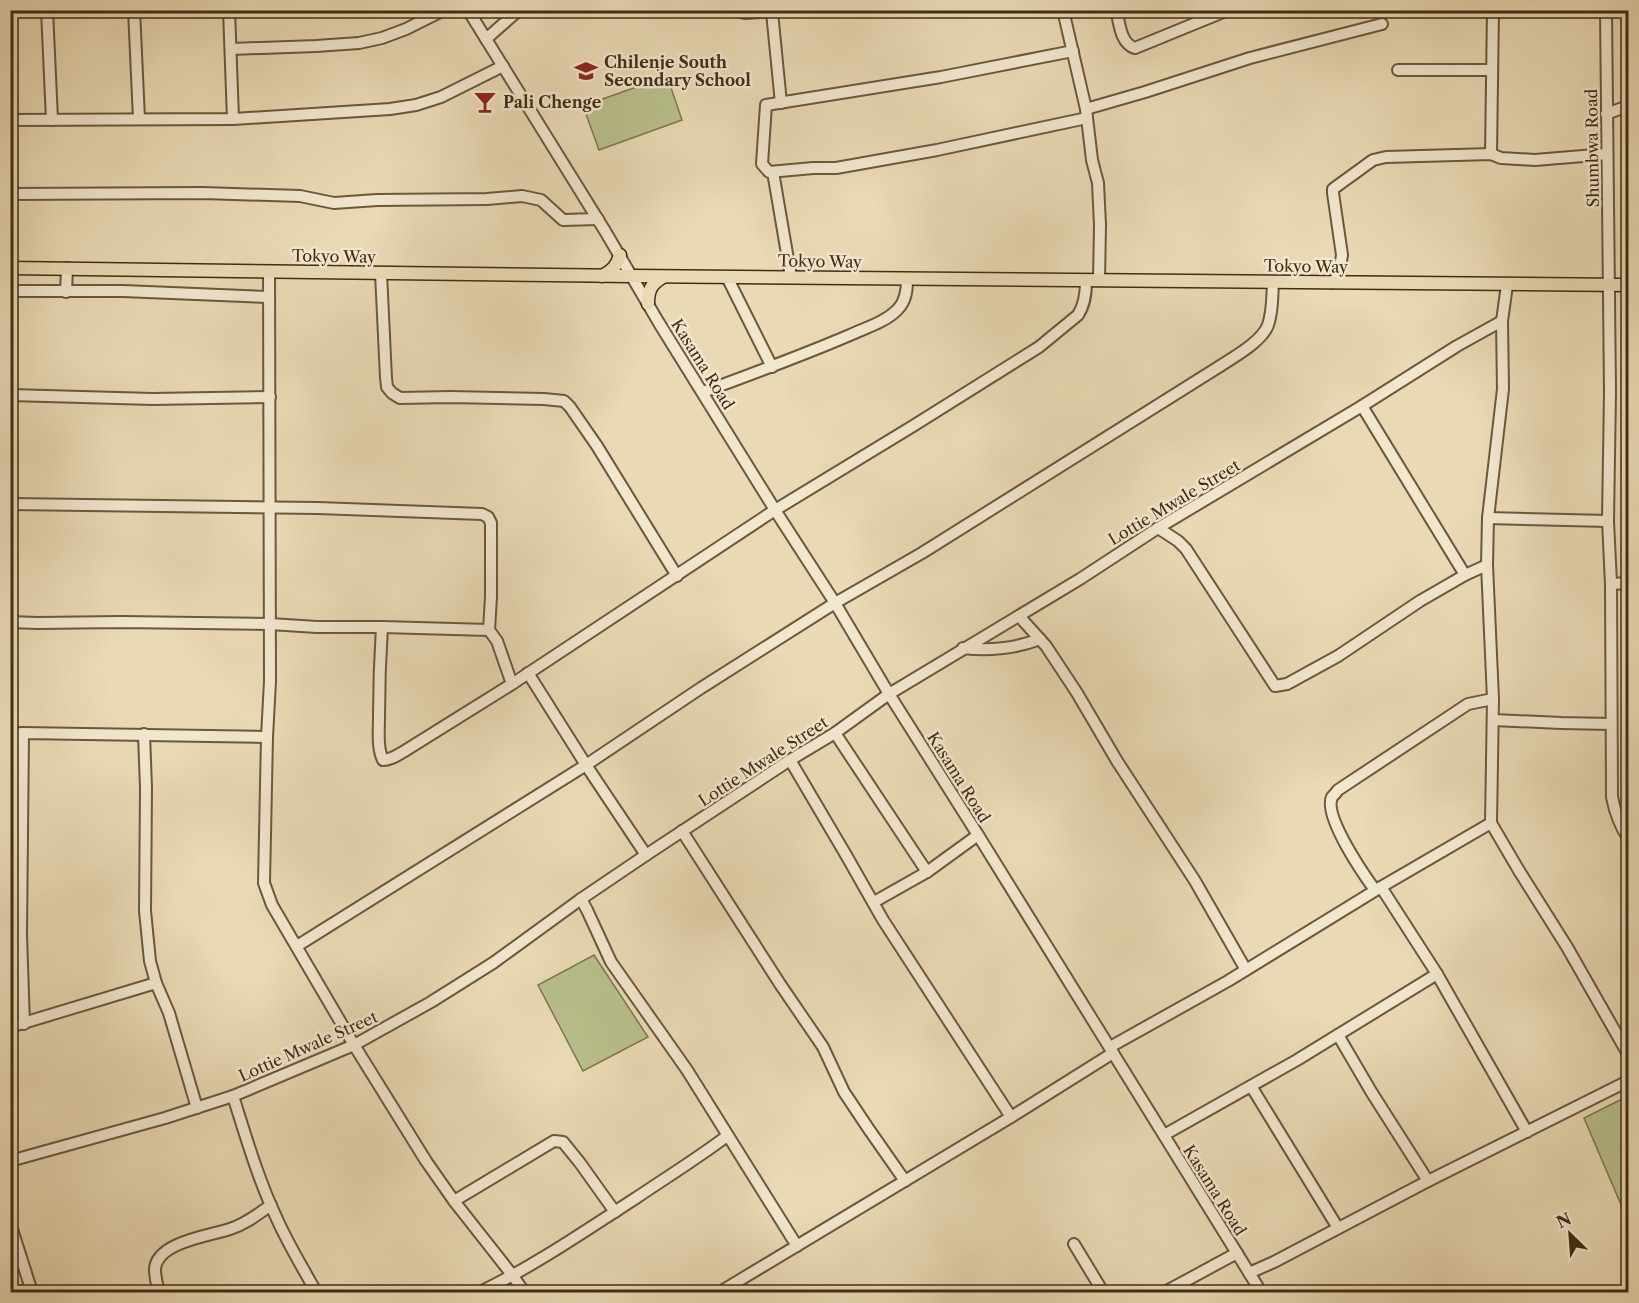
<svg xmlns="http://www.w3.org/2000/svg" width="1639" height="1303" viewBox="0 0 1639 1303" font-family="'Libre Caslon Text',serif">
	<rect width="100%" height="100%" fill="#e9d9b4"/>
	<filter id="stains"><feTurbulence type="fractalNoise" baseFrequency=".00333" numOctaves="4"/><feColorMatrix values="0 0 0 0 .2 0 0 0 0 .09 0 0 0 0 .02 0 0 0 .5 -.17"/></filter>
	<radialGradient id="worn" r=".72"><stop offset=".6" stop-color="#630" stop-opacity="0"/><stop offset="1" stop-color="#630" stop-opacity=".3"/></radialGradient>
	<g fill="#b8bf8c" stroke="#7c7650" stroke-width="1.5">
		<polygon points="667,76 682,120 599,150 583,106"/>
		<polygon points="594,955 648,1037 583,1071 538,985"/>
		<polygon points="1628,1096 1628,1221 1584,1118"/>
	</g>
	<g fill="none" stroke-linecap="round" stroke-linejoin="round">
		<g stroke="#6b583d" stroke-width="14">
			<g id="minor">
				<polyline points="47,10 52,120"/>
				<polyline points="134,10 139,119"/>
				<polyline points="229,10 233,119"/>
				<polyline points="468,10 605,231 659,323 775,510 835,603 889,694 978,835 1261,1292"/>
				<polyline points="730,10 745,13 778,11"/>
				<polyline points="1063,10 1086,109 1092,160 1098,183 1100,225 1099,280"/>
				<path d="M1116 10C1120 24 1120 43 1135 48L1228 10"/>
				<path d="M1606 10 1610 392 1608 521 1611 584 1612 797C1615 813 1619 824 1628 838"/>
				<polyline points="772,12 781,103"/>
				<polyline points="486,39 519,10"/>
				<polyline points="231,49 316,46 359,43 382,38 406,29 444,10"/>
				<polyline points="1073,51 941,77 766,105 762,164 769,172 813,168 836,168 853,165 937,150 1087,118"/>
				<polyline points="1398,70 1492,70"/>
				<polyline points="1086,109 1145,92 1250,58 1382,24"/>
				<polyline points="1606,114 1628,106"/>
				<polyline points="10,120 233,119 390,109 416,105 441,97 503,66"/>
				<polyline points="1491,154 1493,10"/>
				<polyline points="773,172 791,277"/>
				<polyline points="10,194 203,193 300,196 334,203 377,200 487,199 522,196 541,200 563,220 598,219"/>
				<polyline points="269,271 270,681 267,737 264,883 272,905 354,1045 426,1161 454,1201 513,1276 524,1292"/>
				<polyline points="381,273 386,378 387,387 392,393 400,398 450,397 544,399 564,401 570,407 597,446 677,576"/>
				<polyline points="727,277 772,367"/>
				<polyline points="1332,283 1339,274 1342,255 1333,193 1333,189 1373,160 1386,157 1491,154 1501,158 1535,160 1607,154"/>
				<polyline points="1507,285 1502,321 1503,389 1488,518 1487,565 1493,699 1491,823 1518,869 1567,947 1628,1054"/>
				<polyline points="10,291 123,291 269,297"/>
				<polyline points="66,292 67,268"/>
				<path d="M703 392C752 374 801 356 850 335 865 328 886 322 898 309 906 301 907 290 907 279"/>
				<polyline points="10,395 153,399 270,397"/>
				<polyline points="1362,406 1465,575 1487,565"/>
				<polyline points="10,504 318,508 482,514 488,517 491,523 491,597 489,630 497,641 512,684"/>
				<polyline points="1488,518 1608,521"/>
				<polyline points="1158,528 1178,541 1186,549 1275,686 1287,684 1338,656 1420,601 1465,575"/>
				<polyline points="1611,584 1628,583"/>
				<polyline points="1019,616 1046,646 1077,693 1117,761 1195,881 1246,970"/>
				<polyline points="10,622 37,623 121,622 270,624 317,627 382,627 489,630"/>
				<path d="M382 627C380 657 379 687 379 717 379 731 377 748 383 760 390 760 396 756 403 752L512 684 775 510 913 426 1039 347 1078 315C1085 304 1086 293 1086 281"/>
				<path d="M963 648C990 651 1014 649 1040 639"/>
				<polyline points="528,673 586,765 646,855"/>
				<polyline points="1493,720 1561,723 1611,724"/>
				<polyline points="23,733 21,935 24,1024"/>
				<polyline points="835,733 927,872"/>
				<polyline points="10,734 23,733 267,737"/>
				<polyline points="144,734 146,788 145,911 150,961 156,983 169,1013 197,1108"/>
				<polyline points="790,760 846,855 883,920 1011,1117"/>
				<polyline points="682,831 780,984 823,1047 844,1092 868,1128 905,1181"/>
				<polyline points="1381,887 1437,974 1527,1132"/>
				<path d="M1375 890C1364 875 1323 816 1332 797 1334 795 1336 793 1338 790L1468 704 1493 699"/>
				<polyline points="581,899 587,910 611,962 687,1070 797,1246"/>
				<polyline points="874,902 927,872 978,835"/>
				<path d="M297 946 586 765 701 688 835 603 922 553 1217 368C1232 358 1262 342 1268 325 1273 311 1272 296 1273 282"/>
				<polyline points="10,1027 156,983"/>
				<polyline points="1338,1035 1372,1093 1428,1181"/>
				<polyline points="1110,1047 1228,981 1381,887 1491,823"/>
				<polyline points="1251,1086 1338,1228"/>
				<path d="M233 1096C246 1137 258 1179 277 1219 288 1244 303 1268 316 1292"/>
				<polyline points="1164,1135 1297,1060 1437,974"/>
				<polyline points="10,1161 165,1118 233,1096 354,1045 431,1002 493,963 581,899 646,855 790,760 835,733 889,694 1080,579 1158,528 1362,406 1457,346 1502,321"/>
				<polyline points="454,1201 554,1141 563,1142 580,1163 615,1212"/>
				<polyline points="10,1223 32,1292"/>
				<polyline points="1074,1244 1103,1292"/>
				<polyline points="1249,1273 1274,1262 1428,1181 1628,1081"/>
				<path d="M159 1292C157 1285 155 1277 155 1269 157 1242 209 1236 230 1229 246 1224 258 1214 271 1205"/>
				<path d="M480 1292C534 1266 585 1231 636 1198 667 1177 698 1158 727 1136"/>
				<polyline points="720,1292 1011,1117 1113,1053"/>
				<polyline points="1165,1292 1237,1253"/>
			</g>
		</g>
		<g stroke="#412d15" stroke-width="15">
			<g id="major">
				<polyline points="10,268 632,276 1628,285"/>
				<path d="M602 276C612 271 617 266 620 255"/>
				<path d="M648 304C648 290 651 284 663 277"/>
			</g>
		</g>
		<use href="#minor" stroke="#f1e6ce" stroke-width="10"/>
		<use href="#major" stroke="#e9d9b4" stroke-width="12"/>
	</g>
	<defs>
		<g id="school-bare" transform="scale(1.8)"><path d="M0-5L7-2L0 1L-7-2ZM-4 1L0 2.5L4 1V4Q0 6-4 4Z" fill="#8f2418" stroke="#f1e6ce" stroke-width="2.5" paint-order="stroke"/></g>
		<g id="bar-bare" transform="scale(1.8)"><path d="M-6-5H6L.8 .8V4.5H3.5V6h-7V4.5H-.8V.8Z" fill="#8f2418" stroke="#f1e6ce" stroke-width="2.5" paint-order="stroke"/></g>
	</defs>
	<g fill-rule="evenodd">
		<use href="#school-bare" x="586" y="71"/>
		<use href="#bar-bare" x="485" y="102"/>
	</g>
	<g text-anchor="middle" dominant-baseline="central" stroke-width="5" stroke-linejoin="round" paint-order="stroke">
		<g font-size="16" font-weight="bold" fill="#412d15" stroke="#f1e6ce" text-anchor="start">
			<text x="604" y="62">Chilenje South<tspan x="604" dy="18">Secondary School</tspan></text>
			<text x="503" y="102">Pali Chenge</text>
		</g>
		<g font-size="16" fill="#412d15" stroke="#f1e6ce">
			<text transform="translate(1592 148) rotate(-91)">Shumbwa Road</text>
			<text transform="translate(334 256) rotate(1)">Tokyo Way</text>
			<text transform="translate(820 261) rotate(1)">Tokyo Way</text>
			<text transform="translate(1306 266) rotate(1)">Tokyo Way</text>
			<text transform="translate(703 364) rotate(58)">Kasama Road</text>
			<text transform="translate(1174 502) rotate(-31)">Lottie Mwale Street</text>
			<text transform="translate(763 761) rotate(-33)">Lottie Mwale Street</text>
			<text transform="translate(959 777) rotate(58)">Kasama Road</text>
			<text transform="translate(308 1046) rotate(-24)">Lottie Mwale Street</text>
			<text transform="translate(1215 1190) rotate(58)">Kasama Road</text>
		</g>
	</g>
	<rect width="1639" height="1303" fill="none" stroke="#e9d9b4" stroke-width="36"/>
	<rect x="12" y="12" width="1615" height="1279" fill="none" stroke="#412d15" stroke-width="3"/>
	<rect x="18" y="18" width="1603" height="1267" fill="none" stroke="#412d15" stroke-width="1.5"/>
	<g transform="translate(1570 1234) rotate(335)" stroke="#f1e6ce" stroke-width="4.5" paint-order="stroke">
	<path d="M0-4.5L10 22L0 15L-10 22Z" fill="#412d15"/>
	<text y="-9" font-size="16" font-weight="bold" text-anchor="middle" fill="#412d15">N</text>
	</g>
	<rect width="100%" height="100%" filter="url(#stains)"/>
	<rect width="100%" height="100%" fill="url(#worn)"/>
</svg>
